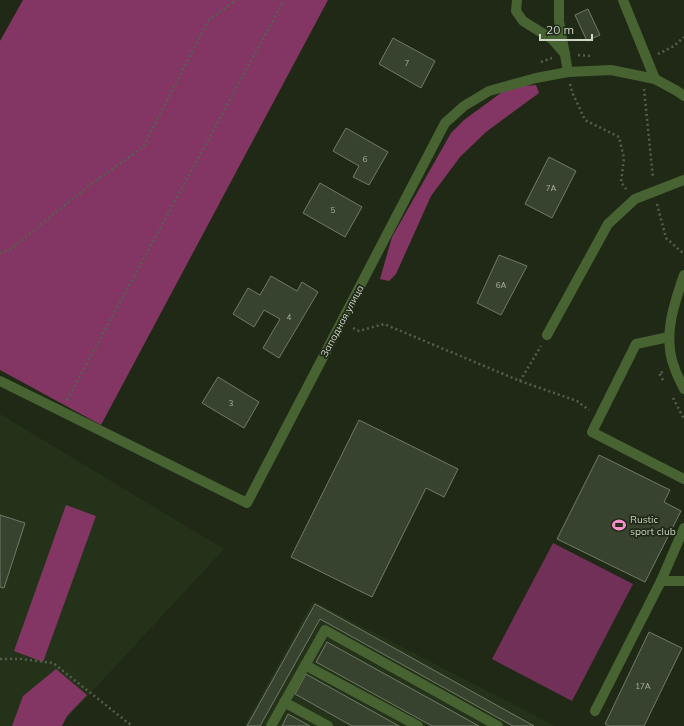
<svg xmlns="http://www.w3.org/2000/svg" width="684" height="726" viewBox="0 0 684 726" font-family="Mulish,sans-serif">
	<rect width="100%" height="100%" fill="#1f2916"/>
	<g fill="#243219">
		<polygon points="0,414 224,549 60,726 0,726"/>
		<polygon points="313,601 555,726 244,726"/>
	</g>
	<polygon fill="#713057" points="553,543 633,584 572,701 492,659"/>
	<g fill="#833664">
		<polygon points="23,0 328,0 101,425 0,370 0,41"/>
		<polygon points="536,85 539,93 486,132 460,157 431,196 396,274 389,281 380,279 392,237 451,133 464,120 509,87"/>
		<polygon points="66,505 96,516 43,662 14,651"/>
		<polygon points="56,669 87,695 67,716 62,726 12,726 23,696"/>
	</g>
	<g fill="#37422f" stroke="#6f7c66">
		<polygon points="588,9 600,35 587,41 575,15"/>
		<polygon points="393,38 435,61 421,88 379,64"/>
		<polygon points="346,128 388,152 369,185 353,177 359,166 333,151"/>
		<polygon points="549,157 576,171 552,218 525,204"/>
		<polygon points="320,183 362,207 345,237 303,213"/>
		<polygon points="499,255 527,266 501,315 477,303"/>
		<polygon points="271,276 297,291 302,282 318,292 279,358 263,348 280,319 264,310 254,327 233,314 248,288 260,295"/>
		<polygon points="218,377 259,402 244,428 202,403"/>
		<polygon points="359,420 458,469 444,497 426,488 372,597 291,557"/>
		<polygon points="599,455 670,490 664,502 681,511 645,582 557,539"/>
		<polygon points="0,515 25,523 4,588 0,587"/>
		<polygon points="315,604 534,726 513,726 320,619 260,726 247,726"/>
		<polygon points="649,632 682,648 644,726 609,726 605,724"/>
		<polygon points="327,642 479,726 432,726 316,662"/>
		<polygon points="306,674 399,726 352,726 295,694"/>
		<polygon points="288,714 310,726 282,726"/>
	</g>
	<g fill="none" stroke-linecap="round" stroke-linejoin="round">
		<g stroke="#565f4f" stroke-width="2.5" stroke-dasharray="2 3" stroke-linecap="butt">
			<polyline points="658,54 674,46 684,37"/>
			<polyline points="578,55 591,56"/>
			<polyline points="541,62 552,58"/>
			<polyline points="570,84 572,92 585,120 619,137 624,158 621,182 626,189"/>
			<polyline points="644,89 653,178"/>
			<polyline points="657,204 666,238 684,254"/>
			<polyline points="0,253 11,249 87,187 143,147 208,21 236,0"/>
			<polyline points="353,328 359,331 384,324 520,381 541,346"/>
			<polyline points="663,380 659,373 663,372"/>
			<polyline points="520,381 577,401 589,410"/>
			<polyline points="673,398 684,419"/>
			<polyline points="67,400 284,0"/>
			<polyline points="0,659 21,659 53,663 132,726"/>
		</g>
		<g stroke="#486332" stroke-width="10">
			<polyline points="517,0 516,11 523,21 552,39 565,54"/>
			<polyline points="559,0 559,21 568,72"/>
			<polyline points="623,0 655,79"/>
			<path d="M684 275C674 304 662 338 675 369 677 376 681 382 684 389"/>
			<polyline points="547,335 608,224 635,199 684,180"/>
			<polyline points="669,337 636,344 592,432 684,479"/>
			<polyline points="0,381 247,503 445,123 464,106 489,91 536,78 568,72 611,70 655,79 677,91 684,96"/>
			<polyline points="684,528 661,581 684,581"/>
			<polyline points="305,665 418,726"/>
			<polyline points="284,702 328,726"/>
			<polyline points="595,711 661,581"/>
			<polyline points="271,726 325,630 498,726"/>
		</g>
	</g>
	<defs>
		<g id="stadium-bare" transform="scale(1.08)"><path d="M0-5a6.5 5 0 1 0 0 10a6.5 5 0 1 0 0-10ZM-3.5-1.8h7v3.6h-7Z" fill="#f890cb" stroke="#1f2916" stroke-width="2.5" paint-order="stroke"/></g>
	</defs>
	<g fill-rule="evenodd">
		<use href="#stadium-bare" x="619" y="525"/>
	</g>
	<g text-anchor="middle" dominant-baseline="central" stroke-width="3.5" stroke-linejoin="round" paint-order="stroke">
		<g font-size="8" fill="#a8b0a2">
			<text x="407" y="63">7</text>
			<text x="365" y="159">6</text>
			<text x="551" y="188">7А</text>
			<text x="333" y="210">5</text>
			<text x="501" y="285">6А</text>
			<text x="289" y="317">4</text>
			<text x="231" y="403">3</text>
			<text x="643" y="686">17А</text>
		</g>
		<g font-size="10" fill="#ced5c9" stroke="#1f2916">
			<text transform="translate(342 321) rotate(-62)">Западная улица</text>
		</g>
		<g font-size="10" fill="#ced5c9" stroke="#1f2916" text-anchor="start">
			<text x="630" y="519">Rustic<tspan x="630" dy="12">sport club</tspan></text>
		</g>
	</g>
	<path d="M540 34v6h52v-6" fill="none" stroke="#ced5c9" stroke-width="2"/>
	<text x="546" y="34" font-size="12" fill="#ced5c9" stroke="#1f2916" stroke-width="3" paint-order="stroke">20 m</text>
</svg>
